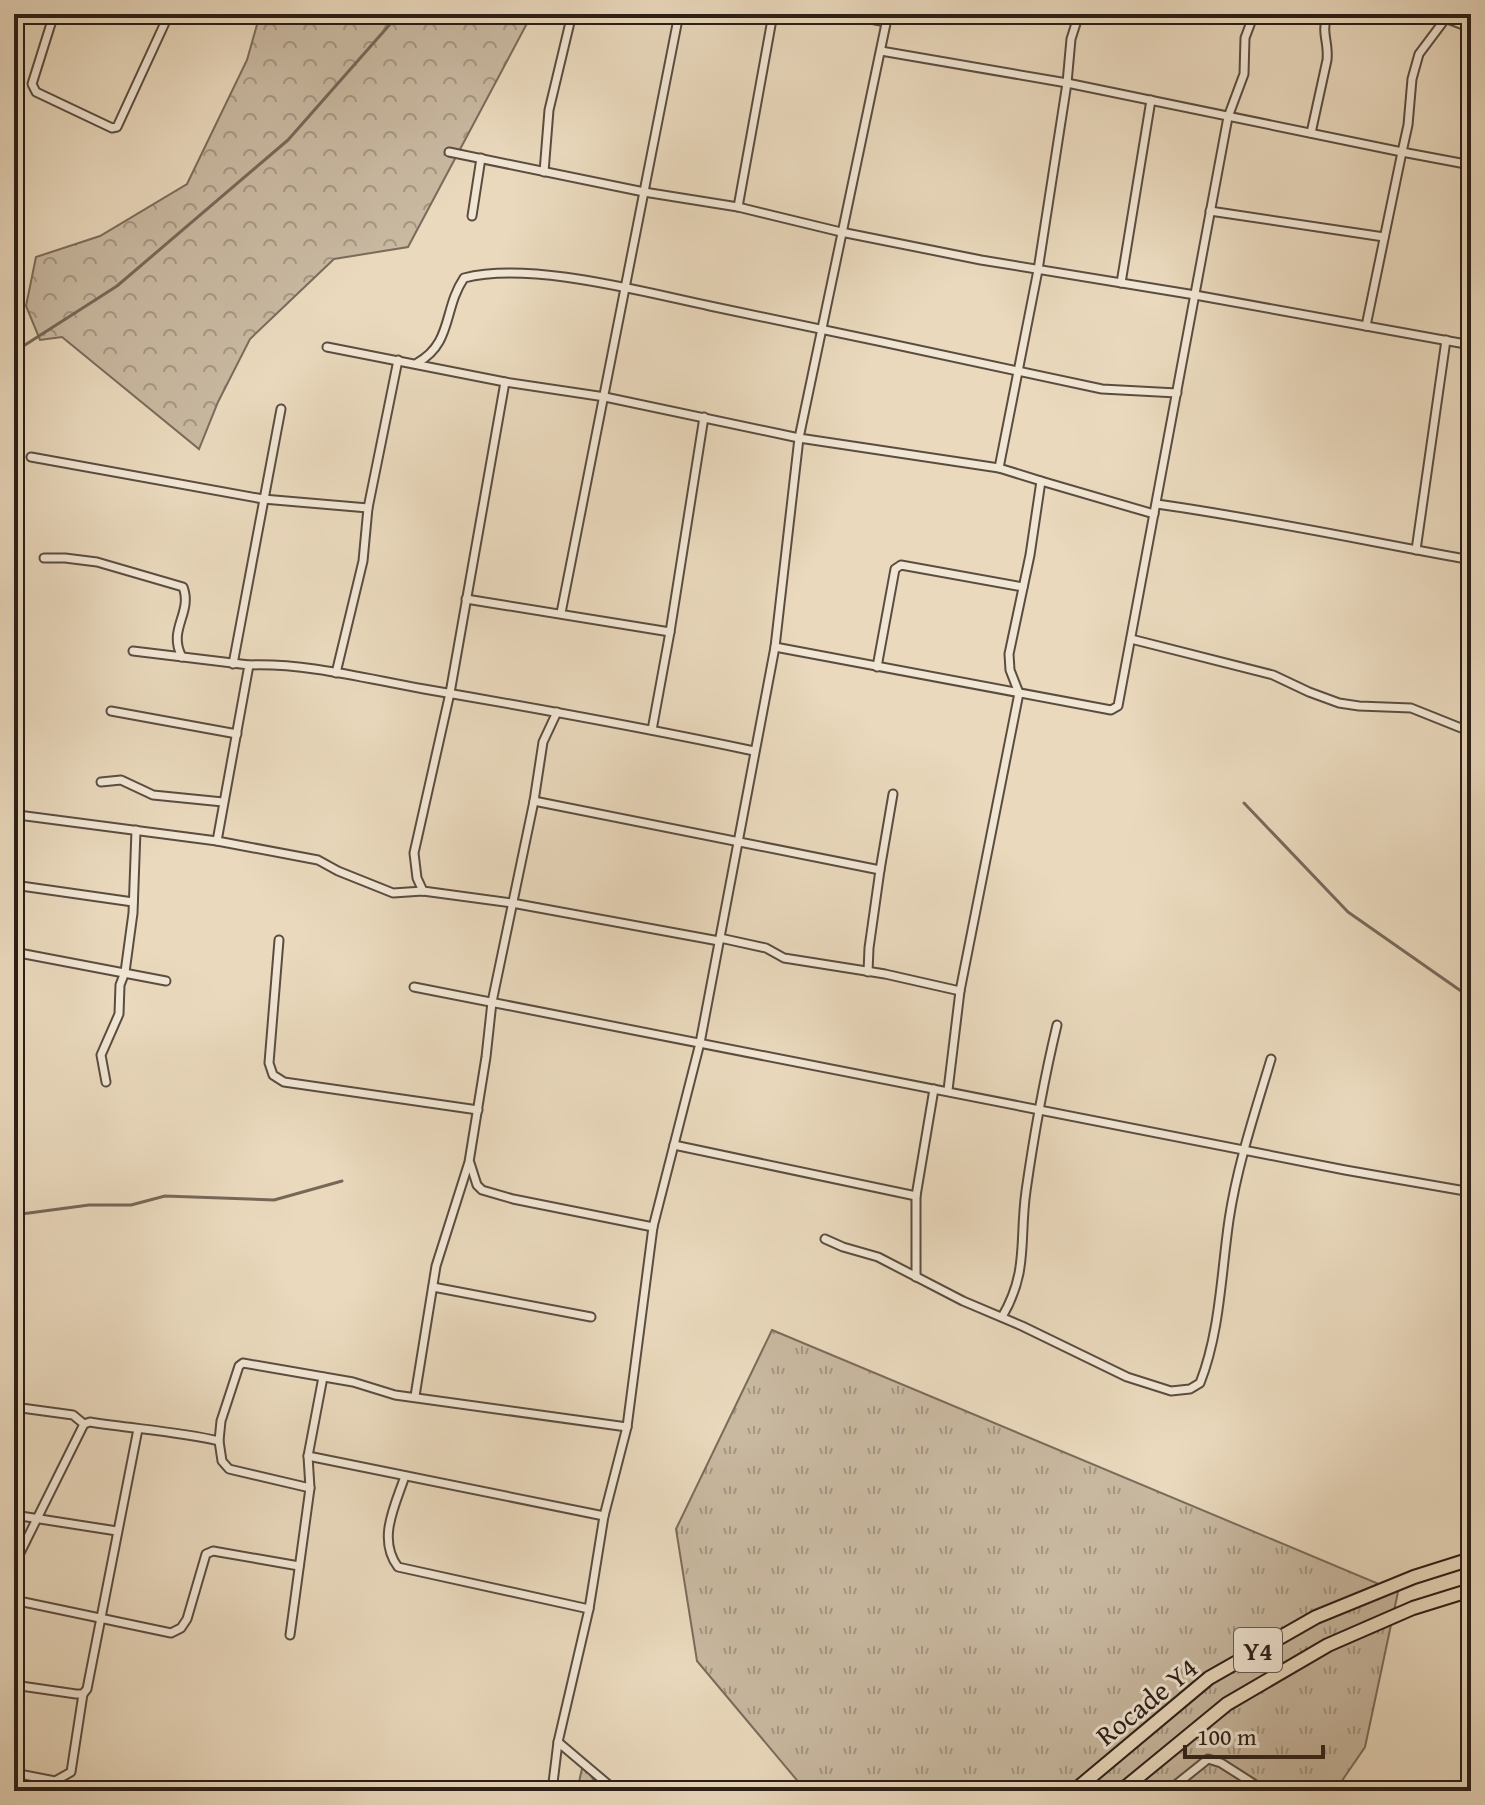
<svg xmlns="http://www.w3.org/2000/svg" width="1485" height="1805" viewBox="0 0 1485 1805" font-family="'Gentium Book Plus',serif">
	<defs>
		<pattern id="grass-tufts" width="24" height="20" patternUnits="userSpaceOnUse" patternTransform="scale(2)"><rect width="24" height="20" fill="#c9b9a1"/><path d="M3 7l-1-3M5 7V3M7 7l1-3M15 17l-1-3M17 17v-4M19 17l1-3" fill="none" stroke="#a39682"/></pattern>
		<pattern id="forest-crowns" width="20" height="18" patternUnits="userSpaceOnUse" patternTransform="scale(2)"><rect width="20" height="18" fill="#c9b9a1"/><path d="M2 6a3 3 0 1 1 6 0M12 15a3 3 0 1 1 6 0" fill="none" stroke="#a39682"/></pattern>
	</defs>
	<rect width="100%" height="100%" fill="#ead9bd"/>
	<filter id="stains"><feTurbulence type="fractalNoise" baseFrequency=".0025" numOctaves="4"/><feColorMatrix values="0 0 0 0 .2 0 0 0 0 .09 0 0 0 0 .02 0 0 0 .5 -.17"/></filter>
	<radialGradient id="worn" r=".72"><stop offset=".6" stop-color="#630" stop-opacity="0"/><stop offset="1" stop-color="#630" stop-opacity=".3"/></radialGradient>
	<g fill="url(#grass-tufts)" stroke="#7a6c5c" stroke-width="2">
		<polygon points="772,1330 1398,1592 1365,1747 1335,1791 806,1791 697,1661 676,1529"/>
		<polygon points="583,1764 601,1791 577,1791"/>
	</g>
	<polygon fill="url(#forest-crowns)" stroke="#7a6c5c" stroke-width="2" points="260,14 532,14 408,247 334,259 250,339 218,402 199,449 62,337 40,340 26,306 36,257 100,236 187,184 247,60"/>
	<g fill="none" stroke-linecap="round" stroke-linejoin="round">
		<g stroke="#766859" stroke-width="3">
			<polyline points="14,352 117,286 288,140 399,14"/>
			<polyline points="1244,803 1348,912 1471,998"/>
			<polyline points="14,1215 89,1205 131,1205 165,1196 274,1200 342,1181"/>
		</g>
		<g stroke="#5a4d40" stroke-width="11">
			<g id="minor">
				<polyline points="54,14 32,84 36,92 112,128 117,127 169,14"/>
				<polyline points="844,14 886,22"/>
				<polyline points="888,14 799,438 999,468"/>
				<polyline points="1435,14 1471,28"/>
				<polyline points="1446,18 1419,54 1412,79 1408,125 1402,152 1471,165"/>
				<polyline points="881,51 1067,83 1402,152 1366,326"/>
				<path d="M1311 133 1327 60C1329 42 1321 34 1327 14"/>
				<polyline points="449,152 644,192 738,207 841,232 981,260 1195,295 1471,345"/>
				<polyline points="544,172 549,110 572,14"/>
				<polyline points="738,207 773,14"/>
				<polyline points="1210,211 1384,237"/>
				<polyline points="472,216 481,158"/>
				<polyline points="1121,283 1151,100"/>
				<polyline points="327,347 505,382 605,397 799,438 775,647 700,1043 653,1227 627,1427 604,1516 589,1609 558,1742 616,1791"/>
				<path d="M417 363C453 343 443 309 464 278 530 261 643 292 710 306 841 333 971 361 1102 389L1177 393"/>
				<polyline points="31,457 263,499 368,508"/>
				<polyline points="1041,481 1154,514"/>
				<path d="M1157 504C1263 519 1366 541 1471 560"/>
				<polyline points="1416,550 1446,340"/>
				<path d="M44 558H65L97 562 183 587C193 613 167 629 182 657"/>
				<polyline points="466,599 670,632"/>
				<polyline points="561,613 679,14"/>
				<polyline points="1131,639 1273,675 1309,692 1339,703 1359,706 1411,708 1471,732"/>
				<polyline points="775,647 1111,710 1118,706 1228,117 1244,74 1245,38 1254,14"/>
				<polyline points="133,651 249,665 217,841"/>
				<polyline points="233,664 281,409"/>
				<path d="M249 665C308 663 367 679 424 689 535 708 645 728 754 751"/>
				<polyline points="877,667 895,569 901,565 1023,587"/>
				<polyline points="336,673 363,561 368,508 398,360"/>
				<polyline points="111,711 237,734"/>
				<polyline points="652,730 670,632 704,417"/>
				<polyline points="101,782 121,780 153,795 223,802"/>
				<polyline points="534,801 880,870 869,948 868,972"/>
				<polyline points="18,815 217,841 318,860 338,871 393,893 423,891 512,903 719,941"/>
				<polyline points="880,870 893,794"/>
				<polyline points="14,885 133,902"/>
				<polyline points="423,891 417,878 414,853 450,693 505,382"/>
				<polyline points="720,938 766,948 784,958 885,974 960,991"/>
				<polyline points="279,940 269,1063 273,1075 284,1082 478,1110"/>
				<polyline points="14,952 166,981"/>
				<polyline points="414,987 1345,1170 1471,1192"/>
				<polyline points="106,1082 101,1055 119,1014 120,985 125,972 133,913 136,830"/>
				<polyline points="948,1090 960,991 1019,693 1010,670 1009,654 1030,555 1041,481 999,468 1038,270 1067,83 1071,39 1079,14"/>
				<polyline points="674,1145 916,1196"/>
				<polyline points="470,1163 477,1185 482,1190 513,1199 653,1227"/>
				<path d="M825 1239 843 1247 878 1257 963 1301 1022 1326 1127 1377 1171 1391 1190 1389 1200 1383C1220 1332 1221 1275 1229 1220 1237 1166 1255 1112 1271 1059"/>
				<polyline points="916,1277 916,1196 934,1089"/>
				<polyline points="433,1287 591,1317"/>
				<path d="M1002 1317C1029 1271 1019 1240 1026 1191 1034 1135 1044 1079 1057 1025"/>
				<polyline points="415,1396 436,1266 469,1162 486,1057 492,1002 534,801 543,742 557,712"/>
				<polyline points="14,1407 73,1415 84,1424"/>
				<polyline points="219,1441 222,1461 229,1469 310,1488 308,1456 604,1516"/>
				<polyline points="308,1456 323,1377"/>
				<path d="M405 1476C395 1506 377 1539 398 1567L589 1609"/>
				<polyline points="14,1515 117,1531"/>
				<path d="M14 1565 84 1424 90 1422C133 1429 176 1431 219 1441L221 1421 239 1366 243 1363 353 1382 395 1395 627 1427"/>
				<polyline points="14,1600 171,1633 181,1628 187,1619 206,1554 213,1551 299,1566"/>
				<polyline points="290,1635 310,1488"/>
				<polyline points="14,1685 76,1694 83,1694 87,1689 138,1429"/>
				<polyline points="14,1773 55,1781 71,1772 83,1694"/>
				<polyline points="552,1791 558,1742"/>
				<polyline points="1168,1791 1208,1759 1221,1763 1265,1791"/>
			</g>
		</g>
		<g stroke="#2a1e17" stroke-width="16">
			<g id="trunk">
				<polyline points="1074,1791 1209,1678 1316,1617 1414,1577 1471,1559"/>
				<polyline points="1121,1791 1227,1704 1328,1645 1413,1608 1471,1590"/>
			</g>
		</g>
		<use href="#minor" stroke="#f1e6d4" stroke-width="7"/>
		<use href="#trunk" stroke="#ead9bd" stroke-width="12"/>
	</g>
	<g text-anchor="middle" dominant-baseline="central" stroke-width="6" stroke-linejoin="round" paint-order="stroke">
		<rect fill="#f1e6d4" stroke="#665a50" stroke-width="2" x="1234" y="1628" width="48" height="44" rx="6"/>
		<g font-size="26" font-weight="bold" fill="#2a1e17">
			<text x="1258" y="1650">Y4</text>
		</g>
		<g font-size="28" fill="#2a1e17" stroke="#f1e6d4">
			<text transform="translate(1146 1701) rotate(-39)">Rocade Y4</text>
		</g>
	</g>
	<rect width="1485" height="1805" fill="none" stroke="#ead9bd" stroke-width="48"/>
	<rect x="16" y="16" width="1453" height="1773" fill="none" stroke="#2a1e17" stroke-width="4"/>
	<rect x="24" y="24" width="1437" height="1757" fill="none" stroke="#2a1e17" stroke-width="2"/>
	<path d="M1185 1745v12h138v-12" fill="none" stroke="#2a1e17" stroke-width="4"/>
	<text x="1197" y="1745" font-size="24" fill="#2a1e17" stroke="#f1e6d4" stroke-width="6" paint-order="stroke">100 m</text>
	<rect width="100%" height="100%" filter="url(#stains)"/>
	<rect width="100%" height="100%" fill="url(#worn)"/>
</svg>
